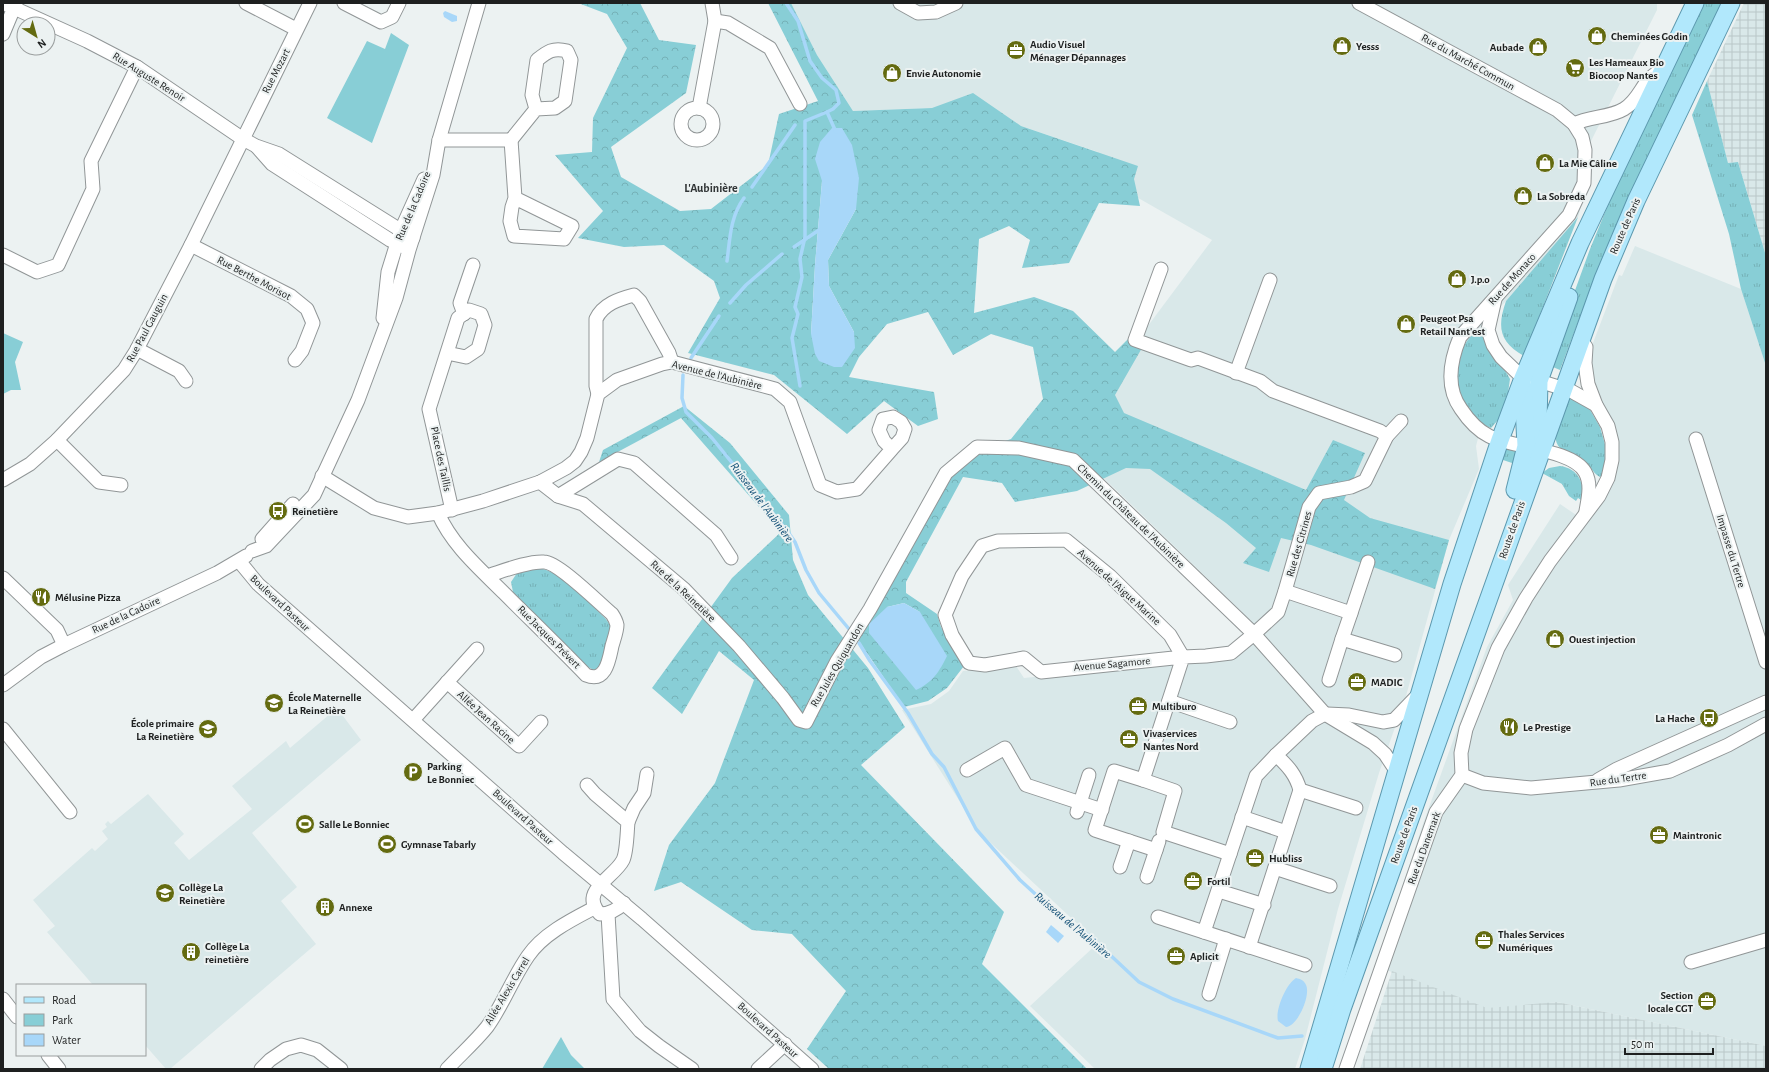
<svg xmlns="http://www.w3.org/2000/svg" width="1769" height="1072" viewBox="0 0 1769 1072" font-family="'Alegreya Sans',sans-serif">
	<defs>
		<pattern id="industrial-grid" width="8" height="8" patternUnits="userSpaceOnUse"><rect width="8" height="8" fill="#d9e8e9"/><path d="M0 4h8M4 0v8" fill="none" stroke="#bac7c8"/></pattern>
		<pattern id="grass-tufts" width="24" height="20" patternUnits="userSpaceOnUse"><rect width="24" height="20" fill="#88ced6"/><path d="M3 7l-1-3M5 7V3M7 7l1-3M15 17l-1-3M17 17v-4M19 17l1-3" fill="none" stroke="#75b1b7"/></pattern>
		<pattern id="forest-crowns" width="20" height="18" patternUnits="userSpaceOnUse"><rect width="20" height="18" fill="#88ced6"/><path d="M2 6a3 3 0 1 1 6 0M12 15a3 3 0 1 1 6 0" fill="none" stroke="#75b1b7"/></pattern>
	</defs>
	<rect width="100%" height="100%" fill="#ecf2f2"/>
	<g fill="#d9e8e9">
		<polygon points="791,3 1657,3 1657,10 1590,143 1591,172 1578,217 1506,301 1469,339 1461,351 1478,420 1482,423 1476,446 1479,469 1449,540 1406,696 1379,773 1338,909 1305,1039 1295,1069 1095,1069 1030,1006 1098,943 979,832 902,710 931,704 949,691 963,671 1016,666 1024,678 1157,665 1243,645 1252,622 1134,507 1074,450 1124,358 1212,240 1096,174 1098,152 1021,126 932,108 853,111 817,55"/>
		<polygon points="1635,246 1741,289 1766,366 1766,1046 1557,1002 1489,1010 1418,984 1376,965 1424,821 1487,647 1513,600 1508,585 1560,504 1588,523 1611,486 1618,461 1595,388 1588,356 1619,275 1622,276"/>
		<polygon points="337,708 361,740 252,833 297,887 281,901 316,944 170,1069 166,1069 145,1045 145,985 93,985 47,932 55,926 33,900 92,848 95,851 108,839 102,831 107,827 105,824 108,821 111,824 148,794 184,834 174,843 189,860 252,809 232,786 286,741 290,748"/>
	</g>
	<g fill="url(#industrial-grid)">
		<polygon points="1744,3 1766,3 1766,256 1738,162 1728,163 1707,81"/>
		<polygon points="1392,971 1487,1008 1557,1002 1766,1046 1766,1069 1360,1069"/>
	</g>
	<g fill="url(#grass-tufts)">
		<polygon points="1703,3 1724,3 1596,274 1560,370 1548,365 1590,249 1615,188"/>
		<polygon points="1707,81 1728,163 1738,162 1766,256 1766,366 1741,289 1729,234 1692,115"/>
		<path d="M1578 217 1525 353 1524 356C1499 342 1497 327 1506 301Z"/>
		<path d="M1478 330 1485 335 1510 379 1508 393 1498 420 1491 428C1452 413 1445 354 1478 330Z"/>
		<path d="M1567 395 1589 408 1600 427 1606 448V457L1602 475 1600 477C1592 473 1589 462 1580 457 1575 454 1568 453 1563 450 1546 440 1562 410 1567 395Z"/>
		<polygon points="1508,448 1518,452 1518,465 1500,459 1504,449"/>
		<path d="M1560 466C1578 468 1586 484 1581 500L1578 498 1576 501 1569 496 1562 484 1542 473 1549 468Z"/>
		<path d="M538 568C564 572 587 601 605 618L611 626 601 666 594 670 584 665 513 592 511 582 517 573Z"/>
	</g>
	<g fill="url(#forest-crowns)" fill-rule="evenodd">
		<path d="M578 3H640L659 40 696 45 686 93 611 147 621 177 680 211 711 209 768 165 779 114 818 101 768 3H791L817 55 853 111 932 108 973 93 1021 126 1138 166 1134 179 1140 206 1099 203 1069 263 1022 268 1030 240 1009 226 979 239 974 313 1034 297 1073 311 1115 352 1130 337 1146 341 1115 395 1124 413 1306 490 1333 440 1365 453 1344 500 1370 518 1449 540 1435 589 1311 545 1281 538 1269 572 1243 563 1256 548 1226 523 1150 469 1126 468 1077 491 1015 502 1002 483 963 477 906 582V593L937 614 941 627 964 666 947 688 928 701 904 707 856 637 949 475 978 450 1011 439 1043 399 1033 347 991 334 953 355 928 312 887 324 859 357 849 377 934 392 938 419 918 426 884 401 847 434 774 375 688 353 720 298 714 281 664 245 624 247 578 238 603 211 555 155 592 152 593 118 627 48 607 14ZM822 181 856 209 828 260 829 286 854 332 811 334 815 265ZM904 603 920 612 887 607Z"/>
		<polygon points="684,406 730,443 789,515 793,560 808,595 868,668 905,727 861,765 1004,912 982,964 1087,1069 829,1069 807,1049 846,991 792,934 752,930 681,882 654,891 669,845 715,783 754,680 719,651 682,714 652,688 732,578 781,532 681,418 599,462 603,450"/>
	</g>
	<g fill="#88ced6">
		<polygon points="391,33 409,45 372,143 327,118 367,41 385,49"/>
		<polygon points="3,333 23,342 15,362 21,390 11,390 3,394"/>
		<polygon points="561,1037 571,1055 585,1069 542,1069"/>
	</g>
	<g fill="#a8d7f9">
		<polygon points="445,11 457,16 457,21 452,22 444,17 443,13"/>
		<polygon points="832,128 842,128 852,145 859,178 856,209 828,260 829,286 854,332 855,348 842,367 834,367 819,361 815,354 811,334 815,265 822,181 815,159 820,142"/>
		<path d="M904 603 920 612 947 656C939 672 933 682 916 690L869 633V624L887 607Z"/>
		<polygon points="1051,925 1064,936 1058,943 1046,932"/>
		<path d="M1296 978C1300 979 1304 980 1306 985 1311 995 1298 1026 1286 1027L1278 1021C1275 1010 1286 984 1296 978Z"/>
	</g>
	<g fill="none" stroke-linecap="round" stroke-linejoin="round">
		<g stroke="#a8d7f9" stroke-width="3.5">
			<polyline points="786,3 798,21 810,61 822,78 836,90 839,103 833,109 827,112 836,132"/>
			<polyline points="752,187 795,125"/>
			<polyline points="794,247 819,230"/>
			<path d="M727 261C730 239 730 217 744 198"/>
			<polyline points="730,303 746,285 782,254"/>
			<polyline points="691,358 719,316"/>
			<polyline points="683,375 682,398 686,412 712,438 788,532 795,542 806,570 819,593 849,629"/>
			<polyline points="800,386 792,338 798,314 795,307 802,277 800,259 805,237 805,121 827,112"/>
			<polyline points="859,643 870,661 908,713 932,754 944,767 976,829 1020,880 1056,913 1091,937 1139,982 1173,999 1278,1038 1302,1036"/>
		</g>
		<g stroke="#919697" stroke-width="15">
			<g id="minor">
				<polyline points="3,3 87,41 137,67 243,139 256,146 279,154 413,238"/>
				<polyline points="246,3 296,29"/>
				<polyline points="344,3 381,22 392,17 399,3"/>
				<polyline points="900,3 918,13 936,12 956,3"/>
				<path d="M1359 3 1557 110 1574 124 1582 137 1585 150 1584 183 1569 215 1460 337C1450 361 1445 387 1461 409 1469 421 1477 430 1489 436 1512 448 1572 449 1585 472 1592 484 1588 499 1586 511"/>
				<polyline points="715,21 728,23 770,48 800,104"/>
				<polyline points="3,34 16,3"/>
				<polyline points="699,108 715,21 712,3"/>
				<circle cx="697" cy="124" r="16"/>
				<path d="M1574 124C1590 116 1609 118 1624 109 1636 102 1640 90 1648 80 1652 76 1658 72 1662 68"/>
				<polyline points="439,140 511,140 515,198 512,207 510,221 514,236 564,239 572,226 515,198"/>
				<path d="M511 140 536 109 555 108 565 101 571 60 567 51C553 47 547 52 537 60L532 95 536 109"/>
				<polyline points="257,147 272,164 390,240 404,247"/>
				<polyline points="191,245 291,296 307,309 313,323 302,351 295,360"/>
				<polyline points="3,255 37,272 58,265 93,189 91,161 137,67"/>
				<polyline points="1161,269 1135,340 1191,360 1198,358 1260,381 1273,391 1380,431 1387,436"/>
				<polyline points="1495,299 1488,330 1493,345 1501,357 1523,378 1539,381 1571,391 1596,405"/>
				<polyline points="464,314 460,303 473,265"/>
				<polyline points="383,318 388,272 401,230 424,179"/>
				<polyline points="137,349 179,371 186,381"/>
				<polyline points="447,353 466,357 478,349 485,325 481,314 469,310 458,318 429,409 452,510"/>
				<polyline points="1236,373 1270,280"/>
				<path d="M598 394 596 386V319C603 304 619 299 634 295L640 301 669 353 672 362"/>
				<polyline points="1696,439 1766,662"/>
				<polyline points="57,440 99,482 121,485"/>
				<polyline points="322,476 374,508 408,517 438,513 483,501 540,482 566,468 575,461 581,452 587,438 598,394 617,380 662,364 672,362 775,389 790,402 820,485 837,492 857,489 892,449 884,441 879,430 883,419 893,417 901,422 905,429 902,438 892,449"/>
				<polyline points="3,480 30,464 57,440 124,370 136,351 191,245 310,3"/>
				<polyline points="540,482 558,496 583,504 684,589 739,646 783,698 799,720 806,722 837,661 870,609 946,473 977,447 1019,448 1073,460 1254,634 1325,714 1373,743 1385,754 1397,772"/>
				<polyline points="558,496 618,459 634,463 716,535 731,558"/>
				<path d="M438 513C452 545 479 568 504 593 531 620 559 647 586 675 606 683 609 660 612 646 614 639 617 631 617 625 616 620 614 617 612 614 599 603 558 562 544 562 528 561 503 571 487 576"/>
				<polyline points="262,539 293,504"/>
				<polyline points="252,551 266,546 314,495 358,400 396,298 409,250 433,175 439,140 479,3"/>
				<polyline points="239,561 258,584 563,853 642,919 812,1069"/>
				<polyline points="3,578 57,630 64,645"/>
				<polyline points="1285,591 1351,613 1342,639 1395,655"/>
				<polyline points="1351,613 1368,562"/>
				<polyline points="1329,680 1342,639"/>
				<polyline points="447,682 519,746 541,722"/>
				<polyline points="3,685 41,657 64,645 217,573 246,556"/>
				<polyline points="1169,701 1230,722"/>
				<polyline points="1327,714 1349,715 1383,722 1394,720 1419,694"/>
				<polyline points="413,720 477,649"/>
				<polyline points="3,729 70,812"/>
				<polyline points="967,770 1005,748 1026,785 1102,810"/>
				<polyline points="1462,775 1483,783 1531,788 1619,780 1670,771 1728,745 1766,724"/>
				<polyline points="1143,780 1114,771 1095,830 1156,850"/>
				<polyline points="1598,780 1617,769 1766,702"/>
				<path d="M587 785 595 794 628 822C627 832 627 852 623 860 614 878 578 891 600 914 610 914 617 910 624 903"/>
				<polyline points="1300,790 1356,808"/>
				<polyline points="1077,812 1089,775"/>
				<polyline points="1242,817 1286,832"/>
				<polyline points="628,822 634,808 644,793 647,774"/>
				<polyline points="1230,854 1163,832 1175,791 1143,780 1183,657 1170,635 1110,576 1066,540 998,541 982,546 962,576 945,615 952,635 969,663 985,665 1024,658 1041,672 1183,657 1206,656 1231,653 1254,634 1278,612 1285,591 1309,507 1319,493 1351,487 1365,481 1387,436 1401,421"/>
				<polyline points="1120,867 1129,841"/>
				<polyline points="1275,868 1330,886"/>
				<polyline points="1147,877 1159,841"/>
				<polyline points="1219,891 1264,905"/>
				<polyline points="608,914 613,999 640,1031 659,1046 692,1069"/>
				<polyline points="1158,917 1305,965"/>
				<polyline points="1204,932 1256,776 1276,755"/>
				<path d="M1249 947 1300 790C1296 775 1288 766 1276 755L1312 721 1325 714"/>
				<polyline points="1691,962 1766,940"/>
				<polyline points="1209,994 1226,939"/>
				<polyline points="3,999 17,1017"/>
				<polyline points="48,1055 59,1069"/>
				<polyline points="261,1069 270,1060 286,1049 301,1045 317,1050 341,1069"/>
				<path d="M447 1069C460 1055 475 1042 487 1027 503 1005 512 979 528 956 543 934 571 920 594 908"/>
				<polyline points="758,1069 785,1044"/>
				<polyline points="1346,1069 1436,812 1462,775 1461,753 1466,729 1498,648 1526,598 1550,561 1599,496 1608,478 1612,460 1612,442 1608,426 1596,405 1588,384 1585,363 1586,347 1580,339"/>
			</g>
		</g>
		<g stroke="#5c98ae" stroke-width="19">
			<g id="major">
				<polyline points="1540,444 1538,423 1539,381 1569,297"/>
				<polyline points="1515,490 1526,446 1523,386"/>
				<polyline points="1309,1069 1452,584 1500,440 1523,378 1580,243 1695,3"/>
				<polyline points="1323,1069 1342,1009 1603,279 1636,201 1731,3"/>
			</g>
		</g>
		<use href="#minor" stroke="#fff" stroke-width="13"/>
		<use href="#major" stroke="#b1e8fc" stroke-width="17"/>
	</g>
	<defs>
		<g id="shop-disc" transform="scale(1)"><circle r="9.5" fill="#646b10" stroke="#ecf2f2"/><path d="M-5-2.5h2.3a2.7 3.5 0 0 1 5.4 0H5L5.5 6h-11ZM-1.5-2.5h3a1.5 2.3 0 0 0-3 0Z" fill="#fff"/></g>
		<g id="office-disc" transform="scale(1)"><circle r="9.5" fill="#646b10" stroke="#ecf2f2"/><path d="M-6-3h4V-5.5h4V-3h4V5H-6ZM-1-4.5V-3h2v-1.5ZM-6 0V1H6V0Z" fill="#fff"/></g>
		<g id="supermarket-disc" transform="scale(1)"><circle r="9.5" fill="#646b10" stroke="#ecf2f2"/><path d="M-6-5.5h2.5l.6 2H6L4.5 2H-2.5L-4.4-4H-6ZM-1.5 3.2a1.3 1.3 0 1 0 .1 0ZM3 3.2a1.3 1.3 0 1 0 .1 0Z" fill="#fff"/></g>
		<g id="bus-disc" transform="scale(1)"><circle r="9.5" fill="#646b10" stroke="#ecf2f2"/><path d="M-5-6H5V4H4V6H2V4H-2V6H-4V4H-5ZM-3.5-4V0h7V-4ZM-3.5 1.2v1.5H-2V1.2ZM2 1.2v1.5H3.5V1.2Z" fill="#fff"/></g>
		<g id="restaurant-disc" transform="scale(1)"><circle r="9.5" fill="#646b10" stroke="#ecf2f2"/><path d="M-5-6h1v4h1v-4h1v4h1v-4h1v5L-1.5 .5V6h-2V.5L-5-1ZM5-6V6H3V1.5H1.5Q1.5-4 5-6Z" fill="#fff"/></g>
		<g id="school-disc" transform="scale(1)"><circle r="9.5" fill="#646b10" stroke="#ecf2f2"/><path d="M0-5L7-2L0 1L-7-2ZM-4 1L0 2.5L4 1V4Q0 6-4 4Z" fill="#fff"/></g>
		<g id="parking-disc" transform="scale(1)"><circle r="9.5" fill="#646b10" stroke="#ecf2f2"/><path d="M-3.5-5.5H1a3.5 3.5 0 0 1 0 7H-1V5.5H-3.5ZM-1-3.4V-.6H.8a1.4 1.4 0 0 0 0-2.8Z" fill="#fff"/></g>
		<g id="stadium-disc" transform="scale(1)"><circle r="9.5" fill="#646b10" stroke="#ecf2f2"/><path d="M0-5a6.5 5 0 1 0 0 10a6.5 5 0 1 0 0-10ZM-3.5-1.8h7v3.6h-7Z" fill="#fff"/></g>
		<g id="building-disc" transform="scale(1)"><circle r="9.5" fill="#646b10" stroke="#ecf2f2"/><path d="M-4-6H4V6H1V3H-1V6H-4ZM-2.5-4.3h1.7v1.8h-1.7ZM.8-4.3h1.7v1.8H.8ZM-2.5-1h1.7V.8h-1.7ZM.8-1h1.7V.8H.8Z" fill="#fff"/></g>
	</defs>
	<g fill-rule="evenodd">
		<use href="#shop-disc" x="1597" y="36"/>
		<use href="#shop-disc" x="1342" y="46"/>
		<use href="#shop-disc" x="1538" y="47"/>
		<use href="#office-disc" x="1016" y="50"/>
		<use href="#supermarket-disc" x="1575" y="68"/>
		<use href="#shop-disc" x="892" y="73"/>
		<use href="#shop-disc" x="1545" y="163"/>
		<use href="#shop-disc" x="1523" y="196"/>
		<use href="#shop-disc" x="1457" y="279"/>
		<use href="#shop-disc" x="1406" y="324"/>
		<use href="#bus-disc" x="278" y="511"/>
		<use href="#restaurant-disc" x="41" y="597"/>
		<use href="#shop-disc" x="1555" y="639"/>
		<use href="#office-disc" x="1357" y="682"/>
		<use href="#school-disc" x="274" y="703"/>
		<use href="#office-disc" x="1138" y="706"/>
		<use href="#bus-disc" x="1709" y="718"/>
		<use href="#restaurant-disc" x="1509" y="727"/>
		<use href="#school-disc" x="208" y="729"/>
		<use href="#office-disc" x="1129" y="739"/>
		<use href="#parking-disc" x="413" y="772"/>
		<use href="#stadium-disc" x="305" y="824"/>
		<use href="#office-disc" x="1659" y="835"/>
		<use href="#stadium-disc" x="387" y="844"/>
		<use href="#office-disc" x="1255" y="858"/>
		<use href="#office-disc" x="1193" y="881"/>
		<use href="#school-disc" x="165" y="893"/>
		<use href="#building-disc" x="325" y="907"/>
		<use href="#office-disc" x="1484" y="940"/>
		<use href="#building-disc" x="191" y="952"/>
		<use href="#office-disc" x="1176" y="956"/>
		<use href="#office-disc" x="1707" y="1001"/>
	</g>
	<g text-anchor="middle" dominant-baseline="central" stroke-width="4" stroke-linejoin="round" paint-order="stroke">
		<g font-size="11" font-weight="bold" fill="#1e2020" stroke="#ecf2f2" text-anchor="start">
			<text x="1611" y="36">Cheminées Godin</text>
			<text x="1030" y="44">Audio Visuel<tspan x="1030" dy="13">Ménager Dépannages</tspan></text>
			<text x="1356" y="46">Yesss</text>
			<text x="1524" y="47" text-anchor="end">Aubade</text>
			<text x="1589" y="62">Les Hameaux Bio<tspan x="1589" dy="13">Biocoop Nantes</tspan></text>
			<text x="906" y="73">Envie Autonomie</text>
			<text x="1559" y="163">La Mie Câline</text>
			<text x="1537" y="196">La Sobreda</text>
			<text x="1471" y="279">J.p.o</text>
			<text x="1420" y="318">Peugeot Psa<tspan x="1420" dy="13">Retail Nant'est</tspan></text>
			<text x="292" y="511">Reinetière</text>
			<text x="55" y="597">Mélusine Pizza</text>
			<text x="1569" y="639">Ouest injection</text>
			<text x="1371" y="682">MADIC</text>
			<text x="288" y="697">École Maternelle<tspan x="288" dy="13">La Reinetière</tspan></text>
			<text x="1152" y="706">Multiburo</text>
			<text x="1695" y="718" text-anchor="end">La Hache</text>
			<text x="194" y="723" text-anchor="end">École primaire<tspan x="194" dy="13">La Reinetière</tspan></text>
			<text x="1523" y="727">Le Prestige</text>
			<text x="1143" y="733">Vivaservices<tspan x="1143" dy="13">Nantes Nord</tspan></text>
			<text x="427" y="766">Parking<tspan x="427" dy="13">Le Bonniec</tspan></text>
			<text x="319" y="824">Salle Le Bonniec</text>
			<text x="1673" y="835">Maintronic</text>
			<text x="401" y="844">Gymnase Tabarly</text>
			<text x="1269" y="858">Hubliss</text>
			<text x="1207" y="881">Fortil</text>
			<text x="179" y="887">Collège La<tspan x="179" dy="13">Reinetière</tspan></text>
			<text x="339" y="907">Annexe</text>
			<text x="1498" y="934">Thales Services<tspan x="1498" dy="13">Numériques</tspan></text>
			<text x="205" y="946">Collège La<tspan x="205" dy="13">reinetière</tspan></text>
			<text x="1190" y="956">Aplicit</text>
			<text x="1693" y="995" text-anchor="end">Section<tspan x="1693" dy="13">locale CGT</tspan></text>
		</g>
		<g font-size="11" fill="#1e2020" stroke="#ecf2f2">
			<text transform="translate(1468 62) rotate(29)">Rue du Marché Commun</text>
			<text transform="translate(276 71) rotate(-63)">Rue Mozart</text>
			<text transform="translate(149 77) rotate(32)">Rue Auguste Renoir</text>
			<text transform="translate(413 206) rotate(-67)">Rue de la Cadoire</text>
			<text transform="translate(1625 226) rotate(-66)">Route de Paris</text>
			<text transform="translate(254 278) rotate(28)">Rue Berthe Morisot</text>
			<text transform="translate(1512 279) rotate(-48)">Rue de Monaco</text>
			<text transform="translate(147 328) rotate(-62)">Rue Paul Gauguin</text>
			<text transform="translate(717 375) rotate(14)">Avenue de l'Aubinière</text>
			<text transform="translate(441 459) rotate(78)">Place des Taillis</text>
			<text transform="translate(1131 516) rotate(44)">Chemin du Château de l'Aubinière</text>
			<text transform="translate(1512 530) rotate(-71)">Route de Paris</text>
			<text transform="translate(1299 544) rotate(-74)">Rue des Citrines</text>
			<text transform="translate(1731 551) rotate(73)">Impasse du Tertre</text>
			<text transform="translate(1119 587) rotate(42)">Avenue de l'Aigue Marine</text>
			<text transform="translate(683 591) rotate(43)">Rue de la Reinetière</text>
			<text transform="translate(280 603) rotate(43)">Boulevard Pasteur</text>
			<text transform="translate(126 615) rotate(-25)">Rue de la Cadoire</text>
			<text transform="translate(549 637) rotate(45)">Rue Jacques Prévert</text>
			<text transform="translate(1112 664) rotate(-5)">Avenue Sagamore</text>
			<text transform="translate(837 665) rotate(-60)">Rue Jules Quiquandon</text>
			<text transform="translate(486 717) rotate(42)">Allée Jean Racine</text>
			<text transform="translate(1618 779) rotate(-8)">Rue du Tertre</text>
			<text transform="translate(523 817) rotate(42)">Boulevard Pasteur</text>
			<text transform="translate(1404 835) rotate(-70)">Route de Paris</text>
			<text transform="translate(1424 848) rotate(-70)">Rue du Danemark</text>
			<text transform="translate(507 991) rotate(-59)">Allée Alexis Carrel</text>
			<text transform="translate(768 1030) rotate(42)">Boulevard Pasteur</text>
		</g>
		<g font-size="12" font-weight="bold" fill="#313536" stroke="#ecf2f2">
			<text x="711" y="188">L'Aubinière</text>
		</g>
		<g font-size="12" font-style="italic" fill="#135076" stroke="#ecf2f2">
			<text transform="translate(762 502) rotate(53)">Ruisseau de l'Aubinière</text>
			<text transform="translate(1073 925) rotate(40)">Ruisseau de l'Aubinière</text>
		</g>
	</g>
	<rect width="1769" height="1072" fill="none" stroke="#1e2020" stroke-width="8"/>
	<rect x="16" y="984" width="130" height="72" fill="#ecf2f2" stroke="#9a9e9e"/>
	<rect x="24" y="997" width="20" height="6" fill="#b1e8fc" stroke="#9a9e9e"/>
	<text x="52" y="1004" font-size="12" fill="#1e2020">Road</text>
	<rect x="24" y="1014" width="20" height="12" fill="#88ced6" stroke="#9a9e9e"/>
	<text x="52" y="1024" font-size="12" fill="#1e2020">Park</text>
	<rect x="24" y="1034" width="20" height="12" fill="#a8d7f9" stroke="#9a9e9e"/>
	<text x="52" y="1044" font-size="12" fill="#1e2020">Water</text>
	<g transform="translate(36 36) rotate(143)"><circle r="19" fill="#ecf2f2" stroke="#9a9e9e"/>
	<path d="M0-3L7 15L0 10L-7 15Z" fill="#646b10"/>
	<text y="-6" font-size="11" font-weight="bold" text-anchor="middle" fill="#1e2020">N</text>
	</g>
	<path d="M1625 1048v6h88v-6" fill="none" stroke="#1e2020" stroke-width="2"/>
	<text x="1631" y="1048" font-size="12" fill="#1e2020" stroke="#ecf2f2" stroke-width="3" paint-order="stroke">50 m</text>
</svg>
